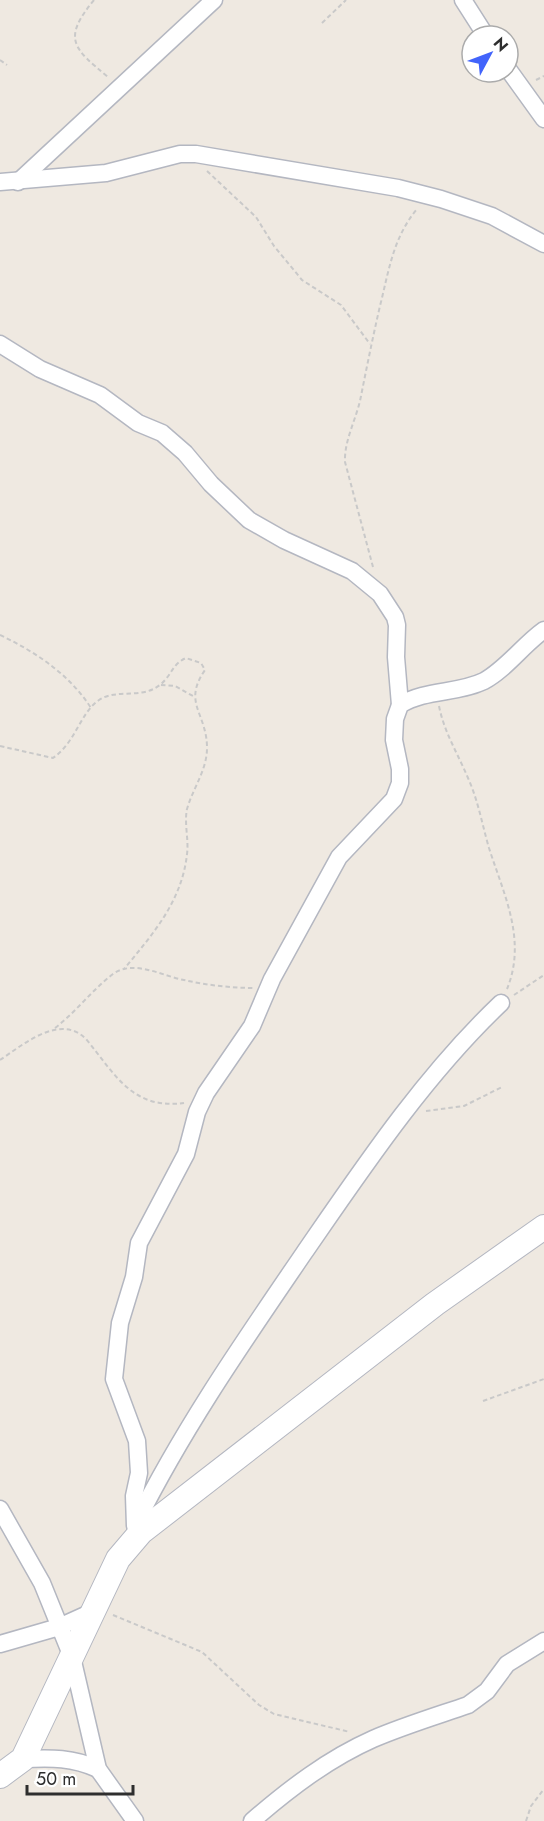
<svg xmlns="http://www.w3.org/2000/svg" width="544" height="1821" viewBox="0 0 544 1821" font-family="Jost,sans-serif">
	<rect width="100%" height="100%" fill="#efe9e1"/>
	<g fill="none" stroke-linecap="round" stroke-linejoin="round">
		<g stroke="#b4b7c1" stroke-width="19">
			<g id="street">
				<polyline points="463,0 486,36"/>
				<polyline points="508,69 544,119"/>
				<polyline points="0,182 106,173 180,154 196,154 398,188 441,199 492,216 544,244"/>
				<polyline points="18,182 214,0"/>
				<polyline points="0,344 40,369 100,395 138,423 162,433 185,453 211,484 249,520 284,540 352,571 380,594 395,617 397,625 396,657 400,705"/>
				<polyline points="0,1509 42,1583 72,1657 98,1769 135,1821"/>
				<path d="M136 1523C184 1427 244 1341 304 1253 364 1166 425 1075 501 1003"/>
				<path d="M135 1526 134 1496 139 1473 137 1441 114 1379 120 1323 134 1277 139 1243 186 1154 197 1112 206 1093 252 1026 272 979 339 857 394 799 400 783V769L394 740 395 719 400 705C426 689 457 694 484 681 506 669 523 645 544 630"/>
				<polyline points="0,1644 59,1627 90,1613"/>
				<path d="M23 1759C51 1758 72 1757 98 1769"/>
				<path d="M252 1821C289 1789 328 1759 373 1739 403 1726 436 1716 468 1705L487 1691 507 1664 544 1641"/>
			</g>
		</g>
		<g stroke="#b4b7c1" stroke-width="26">
			<polyline id="secondary" points="0,1776 23,1759 118,1559 141,1532 435,1304 544,1227"/>
		</g>
		<g stroke="#c9c9c9" stroke-width="2" stroke-dasharray="4.5 3" stroke-linecap="butt">
			<path d="M94 0C62 39 73 48 108 77"/>
			<polyline points="322,23 346,0"/>
			<polyline points="0,60 7,65"/>
			<polyline points="536,80 544,76"/>
			<polyline points="207,171 256,217 274,246 302,280 341,305 370,344"/>
			<path d="M373 567 345 462C344 440 357 418 361 396 367 366 373 336 380 306 389 270 393 238 417 209"/>
			<path d="M0 635C36 652 70 675 91 708"/>
			<polyline points="161,685 175,686 193,696"/>
			<path d="M439 706C444 732 458 754 468 778 478 800 482 824 489 848 504 895 527 940 507 989"/>
			<path d="M0 746 53 758C76 742 80 713 99 700 117 688 143 700 161 684 172 675 172 664 186 658L201 663 205 670C182 703 207 713 207 748 207 770 193 788 187 809 184 823 189 840 187 854 182 901 153 934 124 969"/>
			<polyline points="514,995 544,975"/>
			<path d="M55 1028C76 1012 92 990 113 974 134 959 162 976 184 980 206 985 231 988 253 988"/>
			<path d="M0 1060C24 1044 60 1013 86 1039 115 1074 132 1110 184 1103"/>
			<polyline points="426,1111 464,1106 502,1087"/>
			<polyline points="483,1401 544,1379"/>
			<polyline points="113,1615 202,1652 259,1705 274,1714 350,1732"/>
			<polyline points="526,1821 531,1806 544,1789"/>
		</g>
		<use href="#street" stroke="#fff" stroke-width="16"/>
		<use href="#secondary" stroke="#fff" stroke-width="24"/>
	</g>
	<g transform="translate(490 54) rotate(49)"><circle r="28" fill="#ffffff" stroke="#ababab" stroke-width="1.5"/>
	<path d="M0-4.5L10 22L0 15L-10 22Z" fill="#4264fb"/>
	<text y="-9" font-size="16" font-weight="bold" text-anchor="middle" fill="#2e2e2e">N</text>
	</g>
	<path d="M27 1785v9h106v-9" fill="none" stroke="#2e2e2e" stroke-width="3"/>
	<text x="36" y="1785" font-size="18" fill="#2e2e2e" stroke="#ffffff" stroke-width="4.5" paint-order="stroke">50 m</text>
</svg>
